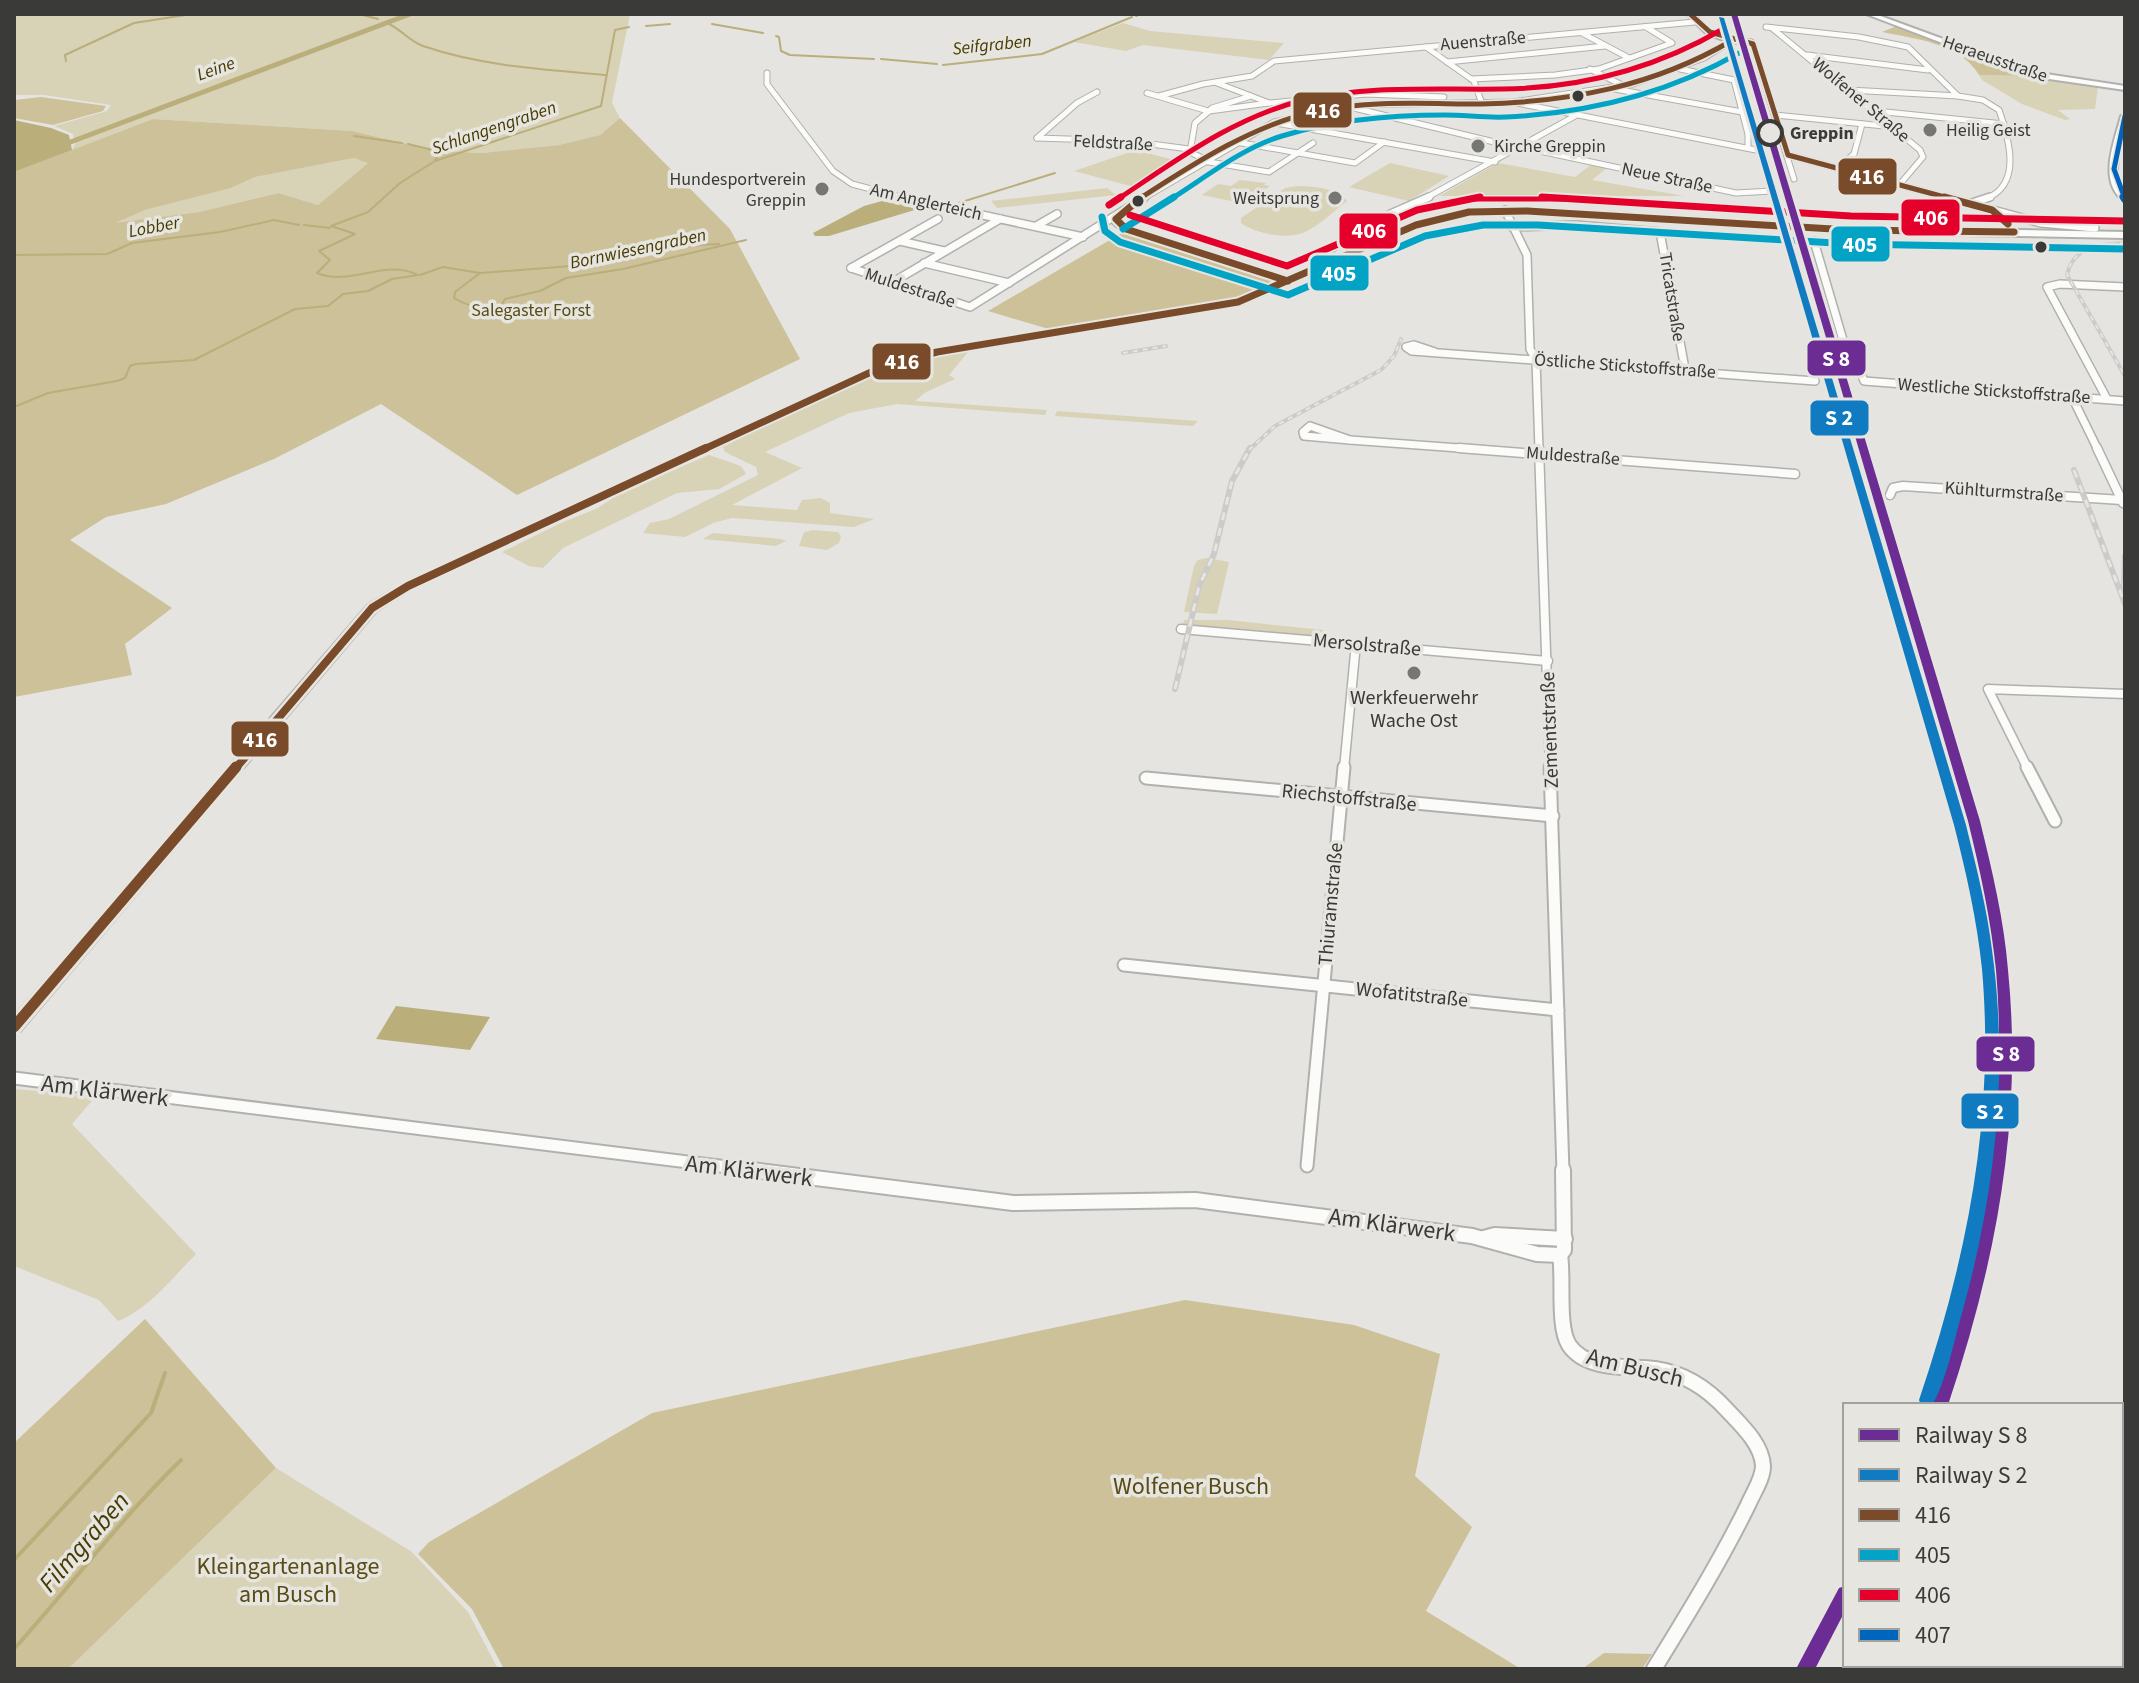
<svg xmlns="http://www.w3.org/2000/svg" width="2139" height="1683" viewBox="0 0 2139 1683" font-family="'Source Sans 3',sans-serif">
	<rect width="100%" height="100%" fill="#e5e4e1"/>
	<g fill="#d8d2b7">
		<polygon points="14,14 404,14 74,141 73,134 54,126 107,111 111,105 44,95 14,95"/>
		<polygon points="414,14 630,14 612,103 620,118 600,135 559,145 482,153 437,151 352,131 153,119 72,150 76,142"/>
		<polygon points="1123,23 1150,31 1284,43 1269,60 1143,45 1126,51 1074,42"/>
		<polygon points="1979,75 2032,76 2098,86 2095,109 2058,110 2070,119 2065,120 2022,104 1982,80"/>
		<polygon points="1136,150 1174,160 1160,175 1138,188 1074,171"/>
		<polygon points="354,158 369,162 318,205 277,193 199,212 111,224 145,210 231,188 255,177"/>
		<polygon points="1390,163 1449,176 1409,201 1349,187"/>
		<polygon points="1498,163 1575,177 1592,164 1608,167 1592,180 1684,196 1439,196"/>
		<polygon points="1240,180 1266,183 1264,185 1270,186 1245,204 1202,195 1218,184 1231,186"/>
		<path d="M1298 186C1315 187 1335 187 1347 201 1334 211 1320 225 1305 232 1287 240 1256 234 1241 223V218L1285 188Z"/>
		<polygon points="1107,188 1116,195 997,208 991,201"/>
		<path d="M969 351 949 375 955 379 926 392 915 401 1047 410 1045 415 897 404 849 413 765 452 802 468 732 505 797 510 802 500 821 498 830 503V513L874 519 854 527 732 518 713 523 685 537 643 533 650 523 669 519 758 475 756 467 725 452 723 447C803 409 880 365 969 351Z"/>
		<polygon points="1057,411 1198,421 1193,426 1055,416"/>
		<polygon points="709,455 741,466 746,474 719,489 677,493 563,548 543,568 529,566 502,552 563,522 596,509 626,490"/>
		<polygon points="813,530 838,532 841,536 839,543 827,550 799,546 804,532"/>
		<polygon points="713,533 781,539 786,541 776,546 703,539"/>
		<polygon points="1207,558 1229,562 1217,614 1184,612 1194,566 1198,560"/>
		<polygon points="1184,620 1228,620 1323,630 1321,636 1316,637 1183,626"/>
		<path d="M14 1089 96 1096 72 1124 196 1254C173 1277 150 1308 118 1321L99 1300 14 1266Z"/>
		<polygon points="276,1468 412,1552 468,1612 498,1669 68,1669"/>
	</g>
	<g fill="#ccc198" fill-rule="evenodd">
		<path d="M1897 26 2032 76 1979 75C1960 43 1916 39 1882 32Z"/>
		<polygon points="41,97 106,106 103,111 53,125 14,118 14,100"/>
		<path d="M620 118 730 229 800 359 517 495 381 404 274 459 166 504 106 517 70 540 172 608 125 644 132 675 14 697V172L153 119 352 131 437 151 482 153 559 145 600 135ZM354 158 368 163 318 205 278 193 199 212 115 223 145 210 231 188 255 177Z"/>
		<polygon points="1122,233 1267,277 1272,284 1229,301 1052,330 988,311"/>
		<polygon points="1185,1300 1354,1325 1440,1354 1415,1476 1472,1527 1426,1611 1521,1669 504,1669 472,1609 418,1554 429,1542 652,1413"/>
		<polygon points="145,1319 276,1468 68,1669 14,1669 14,1443"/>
		<polygon points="1604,1653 1652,1654 1642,1669 1582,1669"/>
	</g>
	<g fill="#baae7b">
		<polygon points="14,120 51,128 69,135 72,150 14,172"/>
		<polygon points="882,201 921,208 829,236 815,236 813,233 864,206"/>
		<polygon points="396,1006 490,1017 470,1050 376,1039"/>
	</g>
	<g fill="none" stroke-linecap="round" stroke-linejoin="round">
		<g stroke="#baae7b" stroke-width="2">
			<polyline points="359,14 378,19"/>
			<polyline points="1136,16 1141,14"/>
			<path d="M387 23C401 29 409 41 423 46 481 66 546 70 607 75"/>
			<polyline points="712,24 763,33"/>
			<polyline points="646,26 670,24"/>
			<polyline points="776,36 779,37 781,51 790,55 874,59"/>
			<polyline points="881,59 937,64"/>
			<polyline points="66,61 65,55 134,23 192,14"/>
			<polyline points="943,65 1042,54 1132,17"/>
			<polyline points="354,136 402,143"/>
			<polyline points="408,144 441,152 435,160"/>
			<polyline points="952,205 1055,173"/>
			<polyline points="304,225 330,228"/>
			<polyline points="14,255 107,254 132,243 220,232 274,220 299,225"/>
			<polyline points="481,273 596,264 680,246 719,244"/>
			<path d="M420 275 443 267 480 273 455 292 454 298C469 307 484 311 501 306L505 299 540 291 566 278 623 269 746 240"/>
			<path d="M14 407 48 393 117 381 125 378 130 366 136 364 194 360 295 309 328 306 343 294 368 291 392 279 418 275C384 258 351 287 317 273L330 260 319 251 355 234 331 226 368 212 400 183 435 161 601 106 615 30 629 27"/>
		</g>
		<g stroke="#baae7b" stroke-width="4">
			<polyline points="14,1560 151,1413 165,1373"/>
			<path d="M14 1649C71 1586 120 1519 181 1460"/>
		</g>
		<polyline stroke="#baae7b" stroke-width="5" points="60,146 410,14"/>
		<g stroke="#b0b0ad" stroke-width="7">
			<g id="street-far4">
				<path d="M1766 27 1859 37 1908 47 1958 96 1983 100 1999 110C2009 139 2023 185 1985 199"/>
				<polyline points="1772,28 1920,150 1923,157 1900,184"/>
				<polyline points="1582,33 1629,58"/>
				<polyline points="1751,42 1794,179"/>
				<polyline points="1426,47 1474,81 1481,101"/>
				<polyline points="1807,55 1928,70"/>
				<polyline points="1447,62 1605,46"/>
				<polyline points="1590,69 1622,85"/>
				<polyline points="1680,69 1734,80 1748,134 1748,148"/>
				<polyline points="767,73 767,84 833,171 852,184 909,199"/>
				<polyline points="1471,79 1555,75 1599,69 1672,43 1646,27"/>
				<polyline points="1217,83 1251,96"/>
				<polyline points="1615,89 1742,112"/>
				<polyline points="1849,90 1958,96"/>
				<polyline points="1147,93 1208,111"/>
				<polyline points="1159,96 1203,84 1252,76 1274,61 1695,22"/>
				<polygon points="1251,96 1269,103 1209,111 1212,108"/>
				<polyline points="1269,103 1366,94 1444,97"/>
				<polyline points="1517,103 1761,151 1772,191 1736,193 1521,147"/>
				<polyline points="1354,108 1519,148"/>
				<polyline points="1876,111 2004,124"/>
				<polyline points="1776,115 1894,127"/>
				<polyline points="1276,123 1495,162"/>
				<polyline points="1037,138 1128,141 1189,149"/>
				<polyline points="1037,138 1077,103 1097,92"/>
				<polyline points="1236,142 1355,163 1384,142"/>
				<polyline points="1788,155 1952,199"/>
				<polyline points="1206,160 1190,152 1195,123 1209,111"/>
				<polyline points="1203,161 1269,172 1313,143"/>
				<polyline points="1839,167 1854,154 1862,124"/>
				<polyline points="1142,199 1274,122 1355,105 1513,102 1633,84 1704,58 1731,41 1751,42"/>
				<polyline points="1424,199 1575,116"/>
			</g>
		</g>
		<g stroke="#b0b0ad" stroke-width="10">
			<g id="street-far3">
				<polyline points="900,197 1083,237"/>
				<polyline points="1945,197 2041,223 2095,228"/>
				<polyline points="1969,204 1990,197"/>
				<polyline points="1505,210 1527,255 1530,349 1536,360 1539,450"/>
				<polyline points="1116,217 1116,222 1126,229 1288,281"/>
				<polyline points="1036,226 1057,214"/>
				<polyline points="1512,227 1576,225 1660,232 1685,369"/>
				<polyline points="900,241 944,251"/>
				<polyline points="1814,241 1848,357 1857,363 1864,381 2125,401"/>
				<polyline points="1328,251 1363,226 1429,197"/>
				<polyline points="924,263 1009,283"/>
				<polyline points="851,268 970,307 1145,197"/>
				<polyline points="851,268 938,219"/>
				<polyline points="893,282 1000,219"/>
				<polyline points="1435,352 1414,345 1406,347 1412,351 1815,381"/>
				<polyline points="2072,397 2098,450"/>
				<polyline points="2107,399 2047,287 2060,284 2125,287"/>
				<polygon points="1310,426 1350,440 1304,436 1303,432"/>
				<polyline points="1350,440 1486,450"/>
			</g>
		</g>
		<g stroke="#b0b0ad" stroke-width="11">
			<g id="street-far2">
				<polyline points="1459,448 1795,474"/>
				<polyline points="1539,448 1550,769"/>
				<polyline points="2097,448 2123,503"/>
				<polyline points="1890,495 1893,488 1903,486 2122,500"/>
				<polyline points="1181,629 1548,661"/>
				<polyline points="1344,769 1356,643"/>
				<polyline points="2028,769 1988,689 2125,694"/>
			</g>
		</g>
		<g stroke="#b0b0ad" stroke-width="15">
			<g id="street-far1">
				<polyline points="1550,767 1563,1172"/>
				<polyline points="2027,767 2055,821"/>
				<polyline points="1146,778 1553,816"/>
				<polyline points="1124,965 1558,1010"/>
				<polyline points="14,1078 768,1172"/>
				<polyline points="1307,1166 1344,767"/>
			</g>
		</g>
		<g stroke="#b0b0ad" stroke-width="18">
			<g id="street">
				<polyline points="752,1170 1013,1203 1195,1200 1472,1236 1537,1254 1560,1255"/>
				<polyline points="1484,1238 1495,1235 1565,1239"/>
				<polyline points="1560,1255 1564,1250 1563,1170"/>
				<path d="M1560 1255C1564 1279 1557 1326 1569 1345 1586 1371 1629 1366 1655 1369 1684 1373 1708 1389 1727 1410 1741 1425 1762 1444 1763 1466 1763 1479 1753 1493 1748 1505 1720 1562 1687 1615 1654 1669"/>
				<polyline points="2121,1517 2125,1515"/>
				<polyline points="1962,1669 1966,1665"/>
			</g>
		</g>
		<g stroke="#b0b0ad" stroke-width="4">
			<g id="secondary">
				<polygon points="1687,14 1694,14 1711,32 1734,41 1731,43 1707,34"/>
				<polygon points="1866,14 1875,14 2033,72 2125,86 2125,90 2029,76"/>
				<path d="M2125 114C2125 133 2116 152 2117 172 2118 183 2125 192 2125 202 2097 182 2114 143 2121 116Z"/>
				<polygon points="1527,208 1850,227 2125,232 2125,238 1850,233 1527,214 1469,215 1419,227 1241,304 938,355 885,369 412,588 376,611 20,1031 14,1032 14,1017 368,605 404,584 879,365 937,349 1236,300 1413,223 1469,209"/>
			</g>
		</g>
		<use href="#street-far4" stroke="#fbfbfa" stroke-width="5"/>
		<use href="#street-far3" stroke="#fbfbfa" stroke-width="7"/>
		<use href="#street-far2" stroke="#fbfbfa" stroke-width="8"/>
		<use href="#street-far1" stroke="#fbfbfa" stroke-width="11"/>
		<use href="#street" stroke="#fbfbfa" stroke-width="14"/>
		<use href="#secondary" fill="#fbfbfa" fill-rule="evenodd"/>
		<g stroke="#cccbca" stroke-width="4">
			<g id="rail-far1">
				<path d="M2125 243C2100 244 2073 246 2067 275L2125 376"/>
				<polyline points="1123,353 1166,346"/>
				<polyline points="1249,450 1275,426 1381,370 1394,356 1401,339"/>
			</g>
		</g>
		<g stroke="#cccbca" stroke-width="6">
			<g id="rail">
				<polyline points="2074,470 2125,604"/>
				<polyline points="2124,588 2125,556"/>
				<polyline points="1175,689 1199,586 1214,554 1232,481 1250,448"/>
			</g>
		</g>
		<use href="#rail-far1" stroke="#e6e5e0" stroke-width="2" stroke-dasharray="5" stroke-linecap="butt"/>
		<use href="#rail" stroke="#e6e5e0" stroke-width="3" stroke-dasharray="8" stroke-linecap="butt"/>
		<g stroke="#e6e5e0" stroke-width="8">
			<g id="bus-1-far3">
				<polyline points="1690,14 1710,32 1753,44 1788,155 1952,199"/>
				<path d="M1139 199C1193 164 1254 124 1318 111 1372 100 1427 104 1481 104 1570 102 1654 86 1731 41"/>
			</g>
		</g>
		<g stroke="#e6e5e0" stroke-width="11">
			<g id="bus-1-far2">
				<polyline points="1142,197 1116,219 1126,229 1288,281"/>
				<polyline points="1944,197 1992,210 2008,224"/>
				<polyline points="702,450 882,367 937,352 1238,302 1416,225 1469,212 1527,211 1850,230 2014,232"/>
			</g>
		</g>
		<g stroke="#e6e5e0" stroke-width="13">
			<polyline id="bus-1-far1" points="235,769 372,608 408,586 706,448"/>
		</g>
		<g stroke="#e6e5e0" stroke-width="17">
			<polyline id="bus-1" points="14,1027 236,767"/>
		</g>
		<g stroke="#e6e5e0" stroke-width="8">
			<path id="bus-2-far1" d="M1171 199C1206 177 1242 148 1282 136 1334 120 1390 115 1445 115 1465 115 1485 118 1506 117 1589 113 1667 94 1739 53"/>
		</g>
		<g stroke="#e6e5e0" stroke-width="11">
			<g id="bus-2">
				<polyline points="1102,217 1105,231 1120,242 1288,295 1425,236 1483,225 1538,225 1850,244 2125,249"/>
				<polyline points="1123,229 1174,197"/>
			</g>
		</g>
		<g stroke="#e6e5e0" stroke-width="8">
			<g id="bus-3-far1">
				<path d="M1118 199C1177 160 1234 117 1304 100 1370 85 1436 90 1503 89 1581 88 1656 68 1723 29"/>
				<polyline points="1470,199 1575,199"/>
			</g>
		</g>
		<g stroke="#e6e5e0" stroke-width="11">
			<g id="bus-3">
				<polyline points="1542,197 1851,216 2125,221"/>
				<polyline points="1109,205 1121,197"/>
				<polyline points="1130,215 1287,266 1417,210 1480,197"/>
			</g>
		</g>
		<g stroke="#e6e5e0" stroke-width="8">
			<polyline id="bus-4-far1" points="2125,199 2114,169 2125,116"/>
		</g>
		<g stroke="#e6e5e0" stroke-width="11">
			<polyline id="bus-4" points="2123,197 2125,200"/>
		</g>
		<use href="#bus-1-far3" stroke="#7a4b2a" stroke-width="5"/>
		<use href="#bus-1-far2" stroke="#7a4b2a" stroke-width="7"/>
		<use href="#bus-1-far1" stroke="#7a4b2a" stroke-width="8"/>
		<use href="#bus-1" stroke="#7a4b2a" stroke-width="11"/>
		<use href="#bus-2-far1" stroke="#03a3c6" stroke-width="5"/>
		<use href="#bus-2" stroke="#03a3c6" stroke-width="7"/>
		<use href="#bus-3-far1" stroke="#e4002b" stroke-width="5"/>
		<use href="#bus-3" stroke="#e4002b" stroke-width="7"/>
		<use href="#bus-4-far1" stroke="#0065bd" stroke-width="5"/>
		<use href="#bus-4" stroke="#0065bd" stroke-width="7"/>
		<g stroke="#e6e5e0" stroke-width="6">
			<g id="rail-1">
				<path d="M1731 14H1737L1980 821C1992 870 2004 920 2008 970 2023 1121 1996 1262 1948 1405H1932C1980 1262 2009 1122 1996 970 1991 920 1980 870 1968 821Z"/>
				<polygon points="1845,1586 1845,1611 1815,1669 1796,1669 1839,1588"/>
			</g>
		</g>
		<g stroke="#e6e5e0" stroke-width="6">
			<path id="rail-2" d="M1719 17 1724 18 1966 825C1976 866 1987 908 1992 950 2009 1071 1995 1196 1962 1313 1955 1337 1945 1386 1932 1405H1921L1919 1400C1967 1258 1995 1119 1982 969 1977 920 1966 872 1954 825Z"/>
		</g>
		<use href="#rail-1" fill="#6b2c94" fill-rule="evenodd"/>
		<use href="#rail-2" fill="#107bc0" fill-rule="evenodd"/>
	</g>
	<g fill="#3a3a38" stroke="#e6e5e0" stroke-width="3">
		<circle cx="1578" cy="96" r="7"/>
		<circle cx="1138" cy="201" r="7"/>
		<circle cx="2041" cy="247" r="7"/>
	</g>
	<g fill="#767673" stroke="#e6e5e0" stroke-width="3">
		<circle cx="1930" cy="130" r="8"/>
		<circle cx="1478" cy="146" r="8"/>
		<circle cx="822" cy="189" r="8"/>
		<circle cx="1335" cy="198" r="8"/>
		<circle cx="1414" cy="673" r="8"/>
	</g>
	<circle fill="#e6e5e0" stroke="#3a3a38" stroke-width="4" cx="1770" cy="133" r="12"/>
	<g text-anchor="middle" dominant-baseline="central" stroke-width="7" stroke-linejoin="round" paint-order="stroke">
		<g font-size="18" fill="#3a3a38" stroke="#e6e5e0">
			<text transform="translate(1483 41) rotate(-5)">Auenstraße</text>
			<text transform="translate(1995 59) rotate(19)">Heraeusstraße</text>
			<text transform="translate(1861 100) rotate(40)">Wolfener Straße</text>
			<text transform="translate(1113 143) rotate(3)">Feldstraße</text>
			<text transform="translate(1667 178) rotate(12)">Neue Straße</text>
			<text transform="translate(926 202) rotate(13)">Am Anglerteich</text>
			<text transform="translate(910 288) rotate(18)">Muldestraße</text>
			<text transform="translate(1672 297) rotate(81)">Tricatstraße</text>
			<text transform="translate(1625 366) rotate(4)">Östliche Stickstoffstraße</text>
			<text transform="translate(1994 391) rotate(4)">Westliche Stickstoffstraße</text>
			<text transform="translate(1573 456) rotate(4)">Muldestraße</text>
			<text transform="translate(2004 492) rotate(4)">Kühlturmstraße</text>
		</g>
		<g font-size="18" font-style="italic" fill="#473b00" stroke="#e6e5e0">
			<text transform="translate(992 45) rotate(-6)">Seifgraben</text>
			<text transform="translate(216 69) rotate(-20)">Leine</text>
			<text transform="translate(494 128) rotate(-19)">Schlangengraben</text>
			<text transform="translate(154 227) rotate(-11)">Lobber</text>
			<text transform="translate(638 249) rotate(-12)">Bornwiesengraben</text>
		</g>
		<g font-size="18" fill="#3a3a38" stroke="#e6e5e0" text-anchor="start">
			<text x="1946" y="130">Heilig Geist</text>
			<text x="1494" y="146">Kirche Greppin</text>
			<text x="806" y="179" text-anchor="end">Hundesportverein<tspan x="806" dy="21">Greppin</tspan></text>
			<text x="1319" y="198" text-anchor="end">Weitsprung</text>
		</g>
		<g font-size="18" font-weight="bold" fill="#3a3a38" stroke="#e6e5e0" text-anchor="start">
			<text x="1790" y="133">Greppin</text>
		</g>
		<g font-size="18" fill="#594c15" stroke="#e6e5e0">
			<text x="531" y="310">Salegaster Forst</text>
		</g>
		<g font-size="20" fill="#3a3a38" stroke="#e6e5e0">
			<text transform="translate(1367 645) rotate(5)">Mersolstraße</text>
			<text transform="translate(1550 730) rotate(-92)">Zementstraße</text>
			<text transform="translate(1349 798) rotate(6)">Riechstoffstraße</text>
			<text transform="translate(1331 904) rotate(-85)">Thiuramstraße</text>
			<text transform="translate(1412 995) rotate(6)">Wofatitstraße</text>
		</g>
		<g font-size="20" fill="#3a3a38" stroke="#e6e5e0">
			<text x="1414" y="698">Werkfeuerwehr<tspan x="1414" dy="23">Wache Ost</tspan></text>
		</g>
		<g font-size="24" fill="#3a3a38" stroke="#e6e5e0">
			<text transform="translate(105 1091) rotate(7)">Am Klärwerk</text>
			<text transform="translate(749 1171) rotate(7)">Am Klärwerk</text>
			<text transform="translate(1392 1225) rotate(8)">Am Klärwerk</text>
			<text transform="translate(1635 1368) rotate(14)">Am Busch</text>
		</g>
		<g font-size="24" fill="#594c15" stroke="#e6e5e0">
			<text x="1191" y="1486">Wolfener Busch</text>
			<text x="288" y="1566">Kleingartenanlage<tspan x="288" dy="28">am Busch</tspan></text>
		</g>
		<g font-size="26" font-style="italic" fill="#473b00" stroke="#e6e5e0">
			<text transform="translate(84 1542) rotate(-49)">Filmgraben</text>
		</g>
	</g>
	<g stroke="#e6e5e0" stroke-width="3">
		<rect x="1292" y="91" width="61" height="38" rx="8" fill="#7a4b2a"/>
		<rect x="1837" y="157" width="61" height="39" rx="8" fill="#7a4b2a"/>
		<rect x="1900" y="198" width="61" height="39" rx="8" fill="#e4002b"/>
		<rect x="1338" y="212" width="61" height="38" rx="8" fill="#e4002b"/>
		<rect x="1830" y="225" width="61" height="38" rx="8" fill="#03a3c6"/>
		<rect x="1309" y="254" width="61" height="38" rx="8" fill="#03a3c6"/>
		<rect x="1806" y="339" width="61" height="38" rx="8" fill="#6b2c94"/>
		<rect x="871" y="342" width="61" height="39" rx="8" fill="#7a4b2a"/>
		<rect x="1809" y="399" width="61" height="38" rx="8" fill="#107bc0"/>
		<rect x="230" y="720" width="60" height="38" rx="8" fill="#7a4b2a"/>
		<rect x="1975" y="1035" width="61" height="38" rx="8" fill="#6b2c94"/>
		<rect x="1960" y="1092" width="60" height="38" rx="8" fill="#107bc0"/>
	</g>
	<g font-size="22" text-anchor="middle" font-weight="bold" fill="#fff">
		<text x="1323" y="118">416</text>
		<text x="1867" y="184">416</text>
		<text x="1931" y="225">406</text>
		<text x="1369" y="238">406</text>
		<text x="1860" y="252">405</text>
		<text x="1339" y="281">405</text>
		<text x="1836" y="366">S 8</text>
		<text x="902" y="369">416</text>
		<text x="1839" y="425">S 2</text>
		<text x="260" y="747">416</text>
		<text x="2006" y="1061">S 8</text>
		<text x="1990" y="1119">S 2</text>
	</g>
	<rect width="2139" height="1683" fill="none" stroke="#3a3a38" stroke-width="32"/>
	<rect x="1843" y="1403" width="280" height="264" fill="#e6e5e0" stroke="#a1a19d" stroke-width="2"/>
	<rect x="1859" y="1429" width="40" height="12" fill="#6b2c94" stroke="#a1a19d" stroke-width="2"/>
	<text x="1915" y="1443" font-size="24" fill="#3a3a38">Railway S 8</text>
	<rect x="1859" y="1469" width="40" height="12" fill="#107bc0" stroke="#a1a19d" stroke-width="2"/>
	<text x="1915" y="1483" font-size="24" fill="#3a3a38">Railway S 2</text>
	<rect x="1859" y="1509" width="40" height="12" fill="#7a4b2a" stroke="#a1a19d" stroke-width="2"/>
	<text x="1915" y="1523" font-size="24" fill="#3a3a38">416</text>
	<rect x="1859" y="1549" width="40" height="12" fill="#03a3c6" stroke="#a1a19d" stroke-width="2"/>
	<text x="1915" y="1563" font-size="24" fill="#3a3a38">405</text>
	<rect x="1859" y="1589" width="40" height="12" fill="#e4002b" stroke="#a1a19d" stroke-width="2"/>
	<text x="1915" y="1603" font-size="24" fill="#3a3a38">406</text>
	<rect x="1859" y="1629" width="40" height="12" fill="#0065bd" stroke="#a1a19d" stroke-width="2"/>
	<text x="1915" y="1643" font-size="24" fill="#3a3a38">407</text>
</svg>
